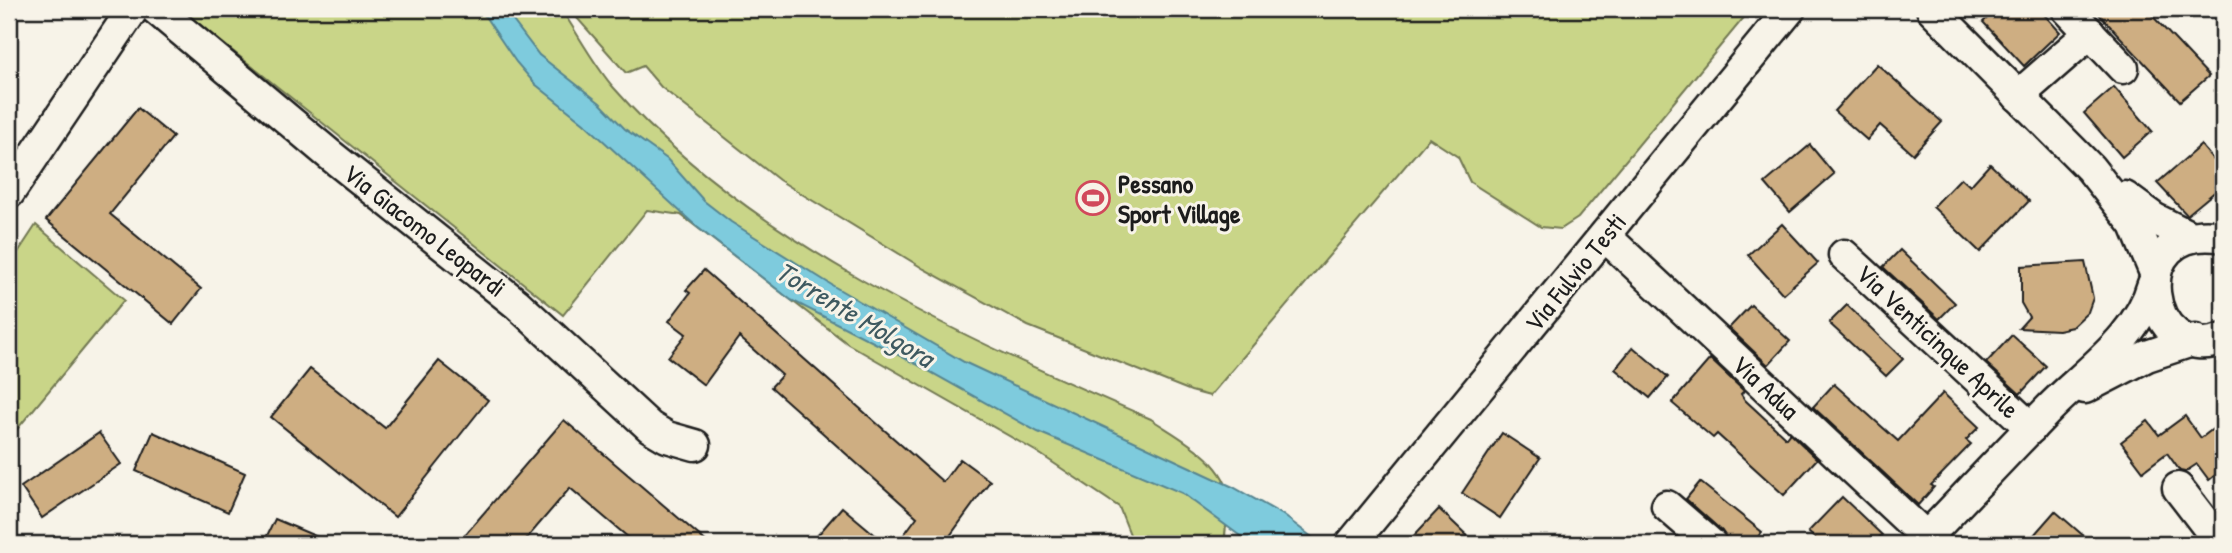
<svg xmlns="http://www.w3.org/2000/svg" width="2232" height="553" viewBox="0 0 2232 553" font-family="'Patrick Hand',sans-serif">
	<rect width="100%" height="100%" fill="#f7f3e8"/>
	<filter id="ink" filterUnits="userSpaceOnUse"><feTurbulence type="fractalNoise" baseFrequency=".0143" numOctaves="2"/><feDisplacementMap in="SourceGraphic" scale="14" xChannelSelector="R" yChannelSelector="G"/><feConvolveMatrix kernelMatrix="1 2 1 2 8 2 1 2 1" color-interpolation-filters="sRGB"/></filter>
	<g filter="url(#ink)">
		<g fill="#c9d588" stroke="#727852" stroke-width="2">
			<path d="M180 9H561C578 34 594 65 614 88 748 241 968 340 1151 419 1181 439 1226 461 1230 500 1231 515 1222 529 1226 544L1133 542 1119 507 1037 452 848 344 681 215 647 210 563 315Z"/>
			<polygon points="569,9 1751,9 1578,218 1561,229 1541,227 1470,182 1458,157 1429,138 1210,396 1191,391 1028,326 924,269 779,180 661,87 643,66 626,73"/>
			<polygon points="36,225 124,300 9,439 9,266"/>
		</g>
		<polygon fill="#7ecbdd" stroke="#578590" stroke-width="2" points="480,9 504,9 539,55 600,103 625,129 667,159 704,201 731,222 835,287 964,362 1233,487 1283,515 1321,544 1251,544 1182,493 1038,432 916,364 791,300 697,227 584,123 535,84 516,62"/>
		<g fill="#ceae82" stroke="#1c1c1c" stroke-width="2">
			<polygon points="1997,9 2039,9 2060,32 2024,66 1983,22"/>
			<polygon points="2094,9 2146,9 2209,76 2180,101"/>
			<polygon points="1877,64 1942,122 1913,154 1880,125 1867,140 1834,111"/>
			<polygon points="2114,87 2152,131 2122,157 2084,113"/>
			<polygon points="138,108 173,137 110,214 201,289 173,324 46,220"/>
			<polygon points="1810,145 1834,174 1790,212 1765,183"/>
			<polygon points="2201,145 2223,171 2223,179 2215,187 2217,190 2187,215 2157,183"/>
			<polygon points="1990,164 2029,201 1980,252 1933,207 1961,178 1970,186"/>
			<polygon points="1782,224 1818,263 1783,294 1748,255"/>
			<polygon points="1900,250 1955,303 1939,319 1883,267"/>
			<polygon points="2085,262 2093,298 2088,312 2072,327 2058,330 2019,328 2029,317 2021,303 2021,266"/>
			<polygon points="704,270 943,482 960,459 990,481 944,544 897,544 917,517 771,387 782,375 739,337 704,385 668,357 686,334 669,321 690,293 686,290"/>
			<polygon points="1751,305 1790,341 1768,365 1729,328"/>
			<polygon points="1847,305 1903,359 1886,376 1829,323"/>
			<polygon points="2012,335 2046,366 2020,394 1986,363"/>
			<polygon points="1633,347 1668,377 1650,398 1615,369"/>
			<polygon points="1710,359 1744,391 1741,394 1745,400 1786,438 1790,433 1817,459 1784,495 1717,434 1713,438 1672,403"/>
			<polygon points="439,361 488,400 395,517 271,417 310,369 385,428"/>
			<polygon points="1834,384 1898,441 1943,393 1979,427 1966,440 1971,444 1931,485 1934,487 1918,505 1813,407"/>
			<polygon points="2185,416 2201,438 2223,421 2223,469 2209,480 2197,464 2185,472 2180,471 2167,453 2143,471 2121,442 2148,421 2159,435"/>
			<polygon points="564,420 709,544 636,544 570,488 522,544 457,544"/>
			<polygon points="153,432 245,473 228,512 136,471"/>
			<polygon points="99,433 121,464 42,518 21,487"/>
			<polygon points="1502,433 1540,458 1500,518 1462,493"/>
			<polygon points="1700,482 1762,532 1752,544 1728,544 1722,531 1686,499"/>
			<polygon points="1842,497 1882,535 1872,544 1821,544 1808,532"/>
			<polygon points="842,507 886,544 810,544"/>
			<polygon points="1439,509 1455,524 1476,544 1406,544"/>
			<polygon points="2055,511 2093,544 2026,544"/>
			<polygon points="275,519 334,544 263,544"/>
		</g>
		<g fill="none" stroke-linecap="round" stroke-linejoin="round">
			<g stroke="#1c1c1c" stroke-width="35">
				<g id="minor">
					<polyline points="156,9 330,155 517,304 650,427 667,437 695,445"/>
					<polyline points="1932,9 2090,168 2135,225 2155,273"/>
					<polyline points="2067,9 2123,68"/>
					<polyline points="2018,96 2090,33"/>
					<polyline points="9,193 133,9"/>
					<polyline points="2125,197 2155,219 2191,237"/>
					<polyline points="1605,236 1926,537"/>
					<path d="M2223 237C2119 220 2146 370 2223 339"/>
					<polyline points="1844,255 2031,428"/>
					<polyline points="2085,388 2147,356 2195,340"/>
					<polyline points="2178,488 2221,544"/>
					<polyline points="1667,506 1711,544"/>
					<polyline points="1351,544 1790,9"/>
					<path d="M1920 544C1963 499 2005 454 2049 409 2086 371 2138 338 2153 284"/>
				</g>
			</g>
			<use href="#minor" stroke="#f7f3e8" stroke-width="30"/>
		</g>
	</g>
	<defs>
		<g id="stadium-ring" transform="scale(1.75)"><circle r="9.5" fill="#f7f3e8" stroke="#d1495b" stroke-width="1.5"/><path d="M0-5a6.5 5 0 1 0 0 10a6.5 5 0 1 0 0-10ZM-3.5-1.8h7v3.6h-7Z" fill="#d1495b"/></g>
	</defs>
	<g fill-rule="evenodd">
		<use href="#stadium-ring" x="1093" y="198"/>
	</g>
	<g text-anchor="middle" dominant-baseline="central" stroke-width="6" stroke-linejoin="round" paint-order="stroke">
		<g font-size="26" font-weight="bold" fill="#1c1c1c" stroke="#f7f3e8" text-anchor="start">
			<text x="1118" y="183">Pessano<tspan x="1118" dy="30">Sport Village</tspan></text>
		</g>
		<g font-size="26" fill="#1c1c1c" stroke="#f7f3e8">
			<text transform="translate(425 230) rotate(38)">Via Giacomo Leopardi</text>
			<text transform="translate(1575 272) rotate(-51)">Via Fulvio Testi</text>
			<text transform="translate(1938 341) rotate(43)">Via Venticinque Aprile</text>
			<text transform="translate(1766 387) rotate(43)">Via Adua</text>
		</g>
		<g font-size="28" font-style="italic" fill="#3e5960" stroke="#f7f3e8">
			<text transform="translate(855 314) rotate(31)">Torrente Molgora</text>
		</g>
	</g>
	<rect width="2232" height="553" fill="none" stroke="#f7f3e8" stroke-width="35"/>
	<rect x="18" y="18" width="2197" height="518" fill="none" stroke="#1c1c1c" stroke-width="2.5" filter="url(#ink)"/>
</svg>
